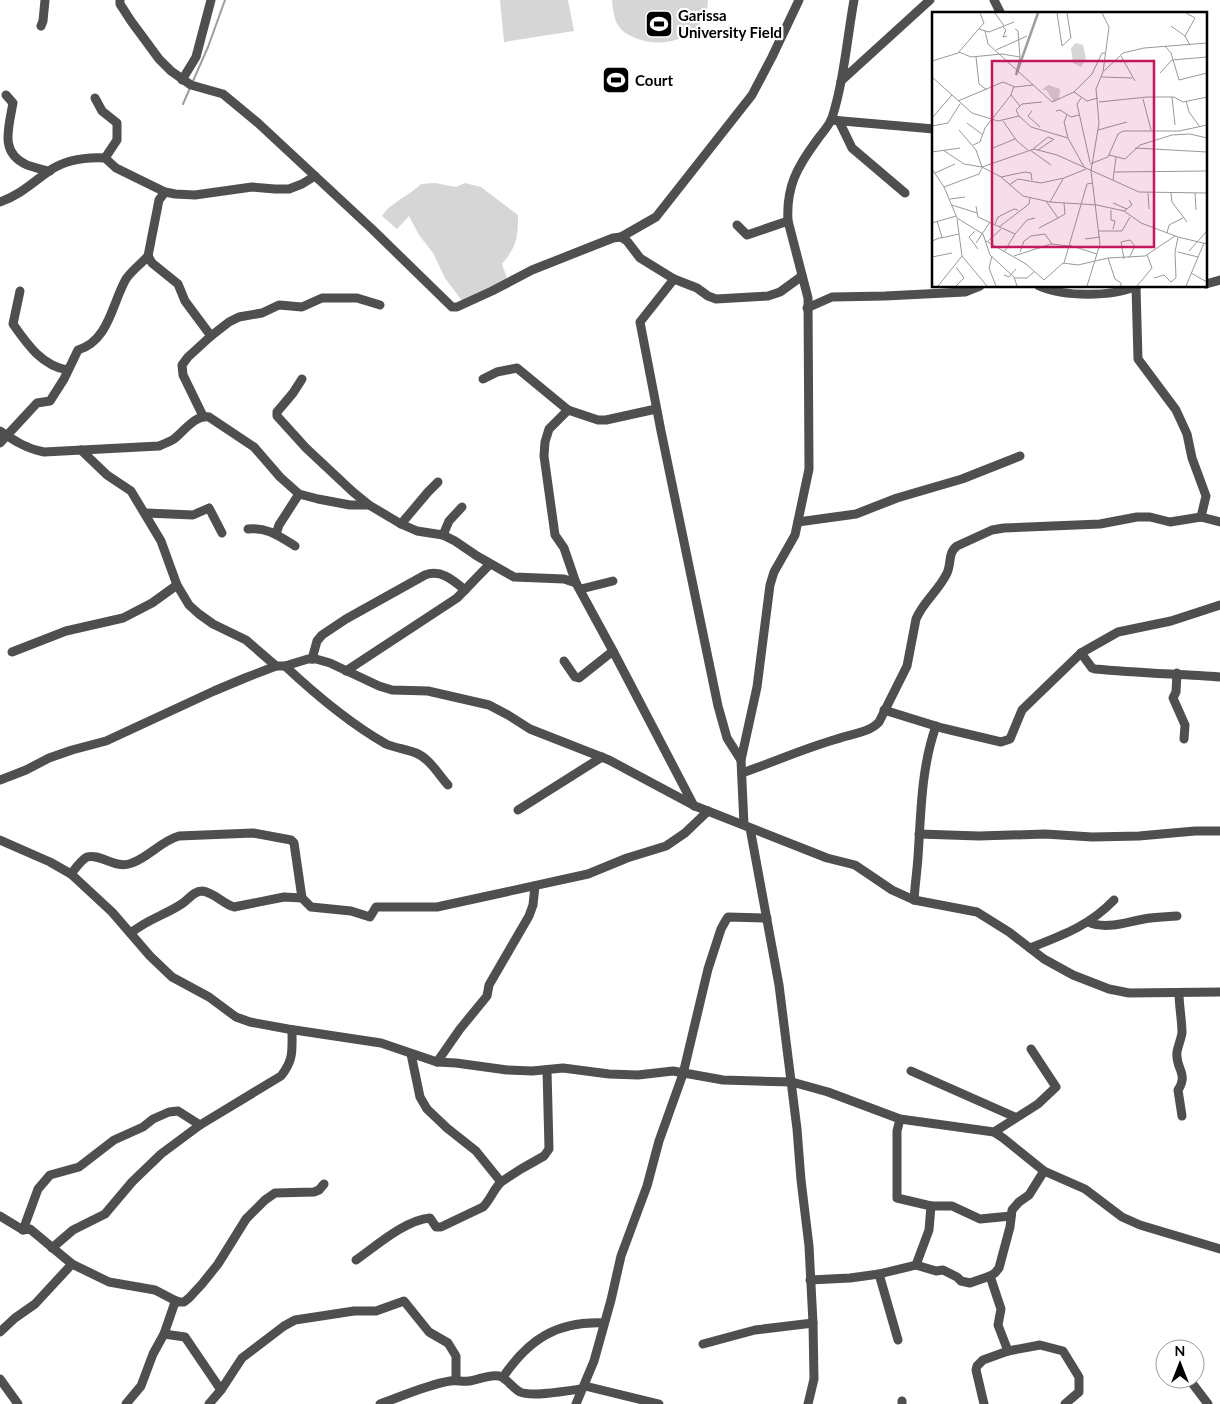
<svg xmlns="http://www.w3.org/2000/svg" width="1220" height="1404" viewBox="0 0 1220 1404" font-family="Lato,sans-serif">
	<rect width="100%" height="100%" fill="#fff"/>
	<g fill="#d6d6d6">
		<polygon points="500,0 568,0 574,31 504,42"/>
		<path d="M612 0H708C708 35 667 50 638 39 633 37 625 34 621 29 614 22 613 10 612 0Z"/>
		<path d="M435 183 456 187 465 183 481 187 518 215C518 238 517 246 502 264L510 287 466 306 445 278 433 253 419 235 409 216 397 229 382 216C391 202 409 196 421 184Z"/>
	</g>
	<g fill="none" stroke-linecap="round" stroke-linejoin="round">
		<g stroke="#9d9d9d" stroke-width="2">
			<polyline points="193,81 208,47 225,0"/>
			<polyline points="183,104 190,88"/>
		</g>
		<g stroke="#4f4f4f" stroke-width="9">
			<polyline points="120,0 120,4 131,21 159,59 171,71 191,85 223,94 258,123 372,229 452,307 457,307 492,291 532,270 613,238 621,237 627,241 640,258 674,279 697,288 708,296 716,299 768,296 780,292 802,276"/>
			<polyline points="994,0 1001,14"/>
			<polyline points="41,26 43,21 45,0"/>
			<polyline points="182,80 196,57 211,0"/>
			<polyline points="841,81 930,0"/>
			<path d="M6 95 13 103C8 130 0 153 27 165 34 167 42 170 50 171"/>
			<polyline points="95,98 102,111 117,123 117,140 105,158"/>
			<polyline points="831,120 934,129"/>
			<polyline points="839,121 852,148 905,193"/>
			<polyline points="165,192 159,200 148,256 152,263 178,284 185,301 211,336"/>
			<path d="M0 202C20 195 32 183 49 171 65 160 85 157 105 158L116 168 165 192 175 194 195 195 252 187 275 189H289L302 184 315 176"/>
			<polyline points="737,225 747,235 788,221"/>
			<polyline points="621,237 656,217 752,95 772,57 799,0"/>
			<polyline points="674,279 640,322 661,431 718,706 727,738 741,760"/>
			<polyline points="1206,284 1220,280"/>
			<path d="M1039 286C1064 297 1112 297 1137 286"/>
			<polyline points="1136,287 1138,359 1176,410 1187,434 1192,458 1206,496 1201,517"/>
			<path d="M20 291 13 324C27 344 42 366 68 370"/>
			<polyline points="807,308 832,297 885,296 965,292 980,286"/>
			<polyline points="302,379 293,393 277,412 277,416 306,448 353,492 369,505"/>
			<polyline points="483,379 497,372 517,368 568,410 598,420 606,420 656,409"/>
			<polyline points="568,410 549,429 545,442 544,456 555,535 564,548 576,583"/>
			<polyline points="203,416 183,375 182,365 188,357 211,336 229,322 239,317 262,313 279,305 302,307 322,298 357,298 380,305"/>
			<path d="M0 431C15 441 27 449 44 452L159 446C164 444 169 442 174 439 184 431 196 414 209 417L254 447 280 477 299 494 318 499 350 505H369L401 524 417 531 443 535 455 541 477 556 514 577 564 579 576 583 613 651 694 806"/>
			<path d="M0 443 37 403 50 401 64 379 78 350C109 341 112 303 126 279 132 270 141 264 148 256"/>
			<polyline points="81,450 107,475 131,491 161,541 177,585 189,605 199,614 213,624 246,640 276,666"/>
			<polyline points="146,513 193,515 209,508 222,533"/>
			<polyline points="798,522 856,514 897,498 962,479 1020,456"/>
			<polyline points="401,524 428,492 438,482"/>
			<path d="M248 529C267 527 279 536 295 546"/>
			<polyline points="276,534 279,525 299,494"/>
			<polyline points="443,535 449,521 462,507"/>
			<polyline points="581,589 613,581"/>
			<polyline points="12,652 66,631 123,618 152,603 177,585"/>
			<path d="M1081 653 1092 668 1095 669C1137 673 1178 674 1220 677"/>
			<path d="M312 659 317 641 322 635 346 619 425 575C441 569 453 580 465 590"/>
			<polyline points="564,661 575,677 579,678 613,651"/>
			<path d="M285 666C316 695 349 723 386 744 395 748 406 749 416 753 429 758 439 775 448 785"/>
			<polyline points="346,671 457,598 490,564"/>
			<polyline points="1177,673 1176,692 1173,698 1185,725 1184,739"/>
			<polyline points="884,710 942,728 1001,742 1010,739 1022,710 1081,653 1118,632 1171,621 1220,605"/>
			<path d="M742 773C774 762 805 748 837 739 850 734 869 733 879 722L907 666 916 619C923 602 938 591 946 575 952 566 947 553 957 546L992 530 1004 528 1100 524 1137 517H1150L1170 522 1201 517 1220 522"/>
			<polyline points="0,780 26,770 49,758 72,750 106,741 214,691 245,678 276,666 285,666 308,659 316,659 330,663 379,686 392,690 428,691 489,705 508,715 530,729 609,760 695,806 827,858 855,865 892,890 914,900 977,912 1009,932 1044,959 1073,975 1109,989 1129,993 1220,992"/>
			<polyline points="518,810 602,757"/>
			<path d="M744 825 741 760 757 687 770 585 774 572 795 535 809 469 808 298 788 221C786 187 797 167 817 140 822 133 829 126 832 118 844 80 847 39 854 0"/>
			<polyline points="750,828 779,985 797,1129 801,1180 809,1246 813,1323 814,1379 808,1404"/>
			<polyline points="919,834 979,836 1045,834 1092,837 1139,836 1195,831 1220,831"/>
			<polyline points="0,840 50,862 71,874 112,912 150,956 172,977 209,997 236,1017 250,1022 288,1029 381,1043 437,1062 456,1063 507,1070 532,1071 563,1068 609,1074 638,1075 673,1071 723,1080 792,1082 828,1092 900,1119 994,1132 1003,1138 1044,1171 1085,1189 1122,1217 1140,1225 1220,1249"/>
			<path d="M71 874C75 869 81 860 87 857 100 853 116 870 132 863 149 857 161 841 179 836L253 833 291 840 294 843 302 898"/>
			<path d="M914 900C915 885 917 871 918 857 921 813 921 768 936 726"/>
			<path d="M1088 922C1106 930 1126 922 1144 919 1155 917 1166 917 1177 916"/>
			<path d="M131 933C147 919 166 915 183 903 189 899 194 891 202 891 214 892 223 904 234 907L284 897 302 898 311 907 351 911 370 917 376 907H437L588 874 627 858 666 846 685 833 708 811"/>
			<path d="M1030 948C1063 935 1089 926 1114 900"/>
			<path d="M1179 993C1179 1006 1182 1020 1182 1033 1181 1039 1178 1046 1177 1052 1175 1069 1189 1073 1178 1090L1182 1116"/>
			<polyline points="437,1062 460,1029 487,996 489,985 529,916 533,905 535,886"/>
			<polyline points="911,1071 1015,1117"/>
			<polyline points="900,1119 897,1131 897,1198 931,1206 929,1230 916,1265"/>
			<polyline points="994,1132 1038,1104 1056,1087 1031,1049"/>
			<polyline points="501,1182 521,1169 544,1156 549,1149 547,1070"/>
			<polyline points="931,1206 952,1206 980,1219 1011,1216"/>
			<polyline points="0,1216 23,1230 30,1229 72,1264 109,1282 155,1290 178,1302 184,1302 189,1298 202,1284 218,1264 246,1219 265,1200 275,1193 314,1192 319,1190 324,1184"/>
			<polyline points="23,1230 38,1189 50,1175 79,1167 114,1140 143,1127 153,1119 169,1112 178,1111 200,1125"/>
			<path d="M52 1248 73 1230 105 1214 132 1182 161 1154 200 1125 281 1076C294 1060 292 1050 292 1030"/>
			<path d="M356 1260C376 1246 405 1220 430 1218L436 1227H441L483 1207C491 1199 493 1190 501 1182L476 1151 447 1128 427 1109 420 1097 411 1054"/>
			<polyline points="879,1274 898,1340"/>
			<polyline points="990,1276 1001,1309 998,1325 1008,1351"/>
			<polyline points="810,1280 850,1278 879,1274 916,1265 936,1271 943,1270 957,1277 961,1281 970,1283 990,1276 995,1273 999,1268 1010,1227 1012,1210 1019,1202 1029,1195 1044,1171"/>
			<polyline points="0,1332 15,1318 35,1304 72,1264"/>
			<polyline points="164,1334 185,1337 221,1390"/>
			<polyline points="703,1344 755,1330 813,1323"/>
			<path d="M503 1377C529 1339 557 1321 604 1323"/>
			<polyline points="0,1379 18,1404"/>
			<polyline points="1189,1379 1208,1404"/>
			<polyline points="585,1386 659,1404"/>
			<polyline points="126,1404 141,1386 153,1354 164,1334 174,1305 177,1301"/>
			<polyline points="209,1404 221,1390 242,1358 284,1326 295,1320 354,1311 376,1311 404,1301 429,1332 448,1343 456,1356 456,1380"/>
			<path d="M380 1404C403 1396 426 1385 450 1381 457 1380 463 1382 469 1381 479 1380 488 1374 499 1376 507 1378 512 1388 520 1392 531 1397 567 1391 581 1389"/>
			<polyline points="576,1404 594,1361 611,1300 621,1256 647,1186 659,1141 683,1074 708,969 721,929 726,920 728,917 767,918"/>
			<polyline points="902,1404 902,1401"/>
			<polyline points="984,1404 976,1370 977,1366 983,1360 1008,1351 1040,1345 1063,1351 1079,1377 1079,1392 1065,1404"/>
		</g>
	</g>
	<defs>
		<g id="stadium-square" transform="scale(1.4375)"><rect x="-9" y="-9" width="18" height="18" rx="4" fill="#000" stroke="#fff"/><path d="M0-5a6.5 5 0 1 0 0 10a6.5 5 0 1 0 0-10ZM-3.5-1.8h7v3.6h-7Z" fill="#fff"/></g>
	</defs>
	<g fill-rule="evenodd">
		<use href="#stadium-square" x="659" y="24"/>
		<use href="#stadium-square" x="616" y="80"/>
	</g>
	<g text-anchor="middle" dominant-baseline="central" stroke-width="4.5" stroke-linejoin="round" paint-order="stroke">
		<g font-size="15" font-weight="bold" fill="#000" stroke="#fff" text-anchor="start">
			<text x="678" y="15">Garissa<tspan x="678" dy="17">University Field</tspan></text>
			<text x="635" y="80">Court</text>
		</g>
	</g>
	<g transform="translate(932 12)">
		<rect width="275" height="275" fill="#fff"/>
		<path d="M144 31 151 33 154 47 149 55 141 51 139 36ZM116 73 128 77 127 87 122 90 114 78H110Z" fill="#d6d6d6"/>
		<path fill="none" stroke="#9d9d9d" stroke-width="2.5" d="M84 63 106 1"/>
		<path fill="none" stroke="#999" stroke-width="1" d="M63 1 72 14M125 1 130 34 139 26 135 1M254 1 263 6 253 24 258 33M239 14 253 24M71 15 74 18 71 25 75 24M47 17 57 20 82 10M83 17 86 19 88 45 84 60M53 19 56 32 120 90 142 80 155 89 166 86M233 34 239 41 247 68 275 61M64 38 95 24M27 40 39 45 70 42 88 45M189 44 203 69M44 45 47 72 55 78M0 49 26 41 52 11 48 1M172 59 191 41 212 36 275 31M228 61 240 48 275 45M0 65 40 101 66 109 87 104 99 115 136 126 152 155M170 65 200 66M82 74 79 83 88 94M142 80 160 62 170 41H173M240 85 243 113M149 86 145 92 158 150M211 87 219 118M26 89 71 70 83 75 101 73M254 89 257 100 268 115M167 90 215 85H242L251 90 275 85M100 99 96 104 108 115M124 99 128 98 139 105 147 103M135 103 132 110 136 126M87 104 84 98 90 92 110 90M0 106 20 83M71 109 85 129 96 138M35 111 51 123M0 114 16 111 28 92M27 118 44 138 50 155 69 165 91 184 118 190 165 193 192 199 209 211 246 225M166 118 195 110M41 133 48 130 53 116 79 83M61 136 83 127M203 136 275 140M101 137 116 125 121 127M11 138 32 152 50 155 102 137 125 143 207 180 275 181M98 138 119 153M106 138 122 127M0 140 28 136M177 143 193 147 208 133 240 123 258 122 275 126M158 152 176 145 186 122 191 119H247L275 113M0 157 12 175 25 206 51 222 58 243 82 265 85 274M159 159 167 111 164 77 171 60 177 15 170 1M182 160 275 159M3 161 23 152M69 165 93 160 99 161 100 168M181 168 184 145M77 173 86 167 109 171 132 166 154 157M12 175 47 162 50 156M216 181 217 197M239 181 240 190 255 210M263 181 264 198M18 187 33 185M118 190 131 167M181 191 195 197M20 193 45 201M44 194 46 205 83 222 95 208 103 206M179 198V208L183 209 181 217M192 199 200 193 197 188M126 206 133 202 132 191M25 207 30 244 55 274M0 211 24 204M63 212 66 205 82 197 86 198M67 215 97 192 98 186M107 216 126 206 114 189M43 219 37 225 46 237M167 219H190L198 205M235 221 237 213 251 206M9 226 27 222M153 227 168 225M0 229 10 225 5 209M54 229 94 252 112 268 131 251 146 253 176 246 213 244 243 224M56 229 69 217M44 231 58 210M137 233 165 242M257 239 275 219M72 240 83 222M88 240 92 229 99 224 113 222 120 232M246 240 266 245M60 244 57 256 64 274M82 244 119 232 137 234M0 245 20 241M176 246 183 267 189 271V274M192 247 189 230 198 228 203 234 197 246M132 251 155 172 161 171M259 261 275 270M72 263 77 265 84 257M82 266H95L102 260M222 266 232 263 239 270 244 266 243 240 246 225 275 232M6 274 30 244M24 274 32 266 24 255M155 274 168 232 159 159M205 274 220 256 215 243M254 274 272 231"/>
		<path fill="#c2185b" fill-opacity="0.15" stroke="#c2185b" stroke-width="2.5" d="M60 49H222V235H60Z"/>
		<rect width="275" height="275" fill="none" stroke="#000" stroke-width="2.5"/>
	</g>
	<g transform="translate(1180 1364)"><circle r="24" fill="#ffffff" stroke="#999999"/>
	<path d="M0-4L9 19L0 12L-9 19Z" fill="#000000"/>
	<text y="-8" font-size="14" font-weight="bold" text-anchor="middle" fill="#000000">N</text>
	</g>
</svg>
